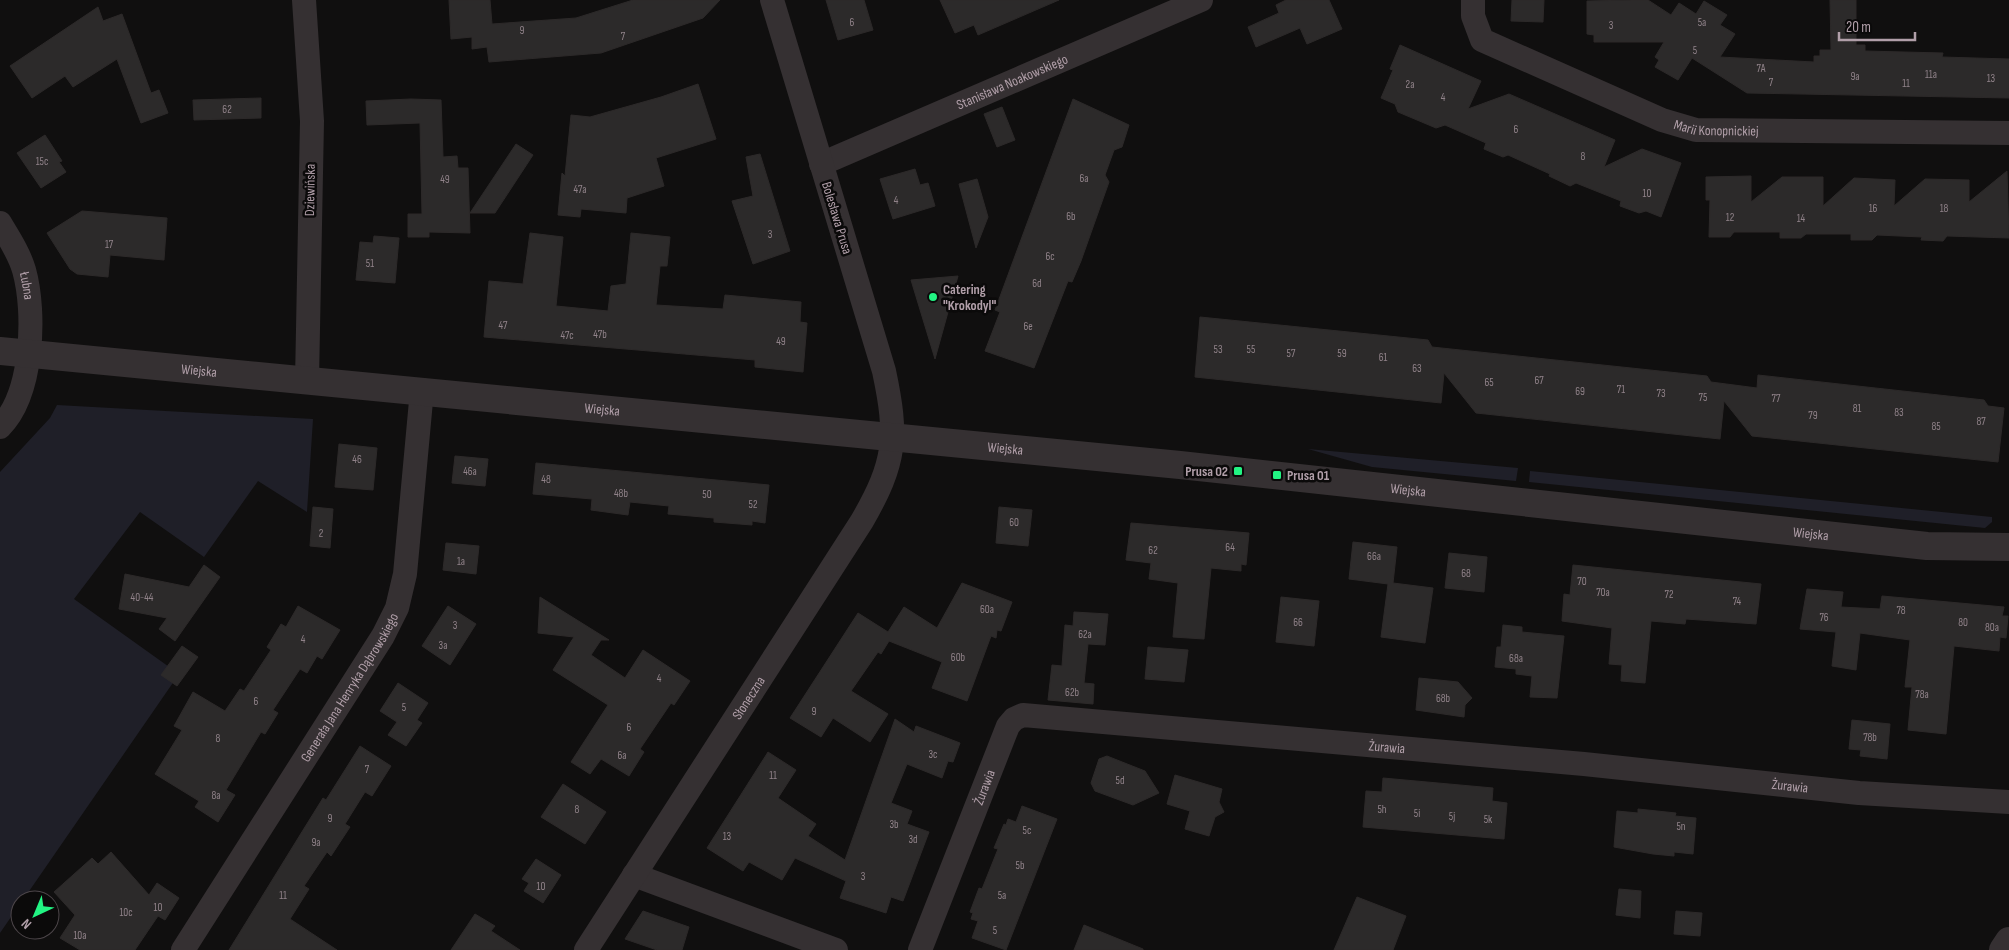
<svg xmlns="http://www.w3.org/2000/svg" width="2009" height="950" viewBox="0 0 2009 950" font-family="'Sofia Sans Condensed',sans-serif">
	<rect width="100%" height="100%" fill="#100f0f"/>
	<g fill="#1f1f28">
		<polygon points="57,405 313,419 307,512 258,481 204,557 140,512 74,599 179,674 23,900 20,900 20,904 0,933 0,472 50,418"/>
		<polygon points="1308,449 1518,468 1516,481 1372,467"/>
		<polygon points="1530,471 1992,517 1992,522 1985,528 1529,482"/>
	</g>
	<g fill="#2c2a2a" stroke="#2c2929">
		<polygon points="449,0 490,0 492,24 576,18 633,0 720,0 703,18 601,53 489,62 487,47 472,49 472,37 451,39"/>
		<polygon points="826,0 864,0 873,30 838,40"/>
		<polygon points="940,0 1059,0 978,35 974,25 955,33"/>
		<polygon points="1286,0 1329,0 1342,29 1307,44 1300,28 1256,47 1248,27 1279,13 1276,5"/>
		<polygon points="1512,0 1544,0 1543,22 1511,21"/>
		<polygon points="1631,0 1648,0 1671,15 1679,3 1696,14 1704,1 1727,15 1720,25 1735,34 1720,57 1814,62 1814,56 1820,56 1820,50 1831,50 1830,0 1856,0 1856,45 1865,45 1865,51 1943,53 1942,57 2009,59 2009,98 1747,93 1692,58 1678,80 1655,67 1659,60 1655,57 1664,42 1594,42 1594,35 1587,34 1587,1"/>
		<polygon points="98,7 103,21 122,14 151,93 159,90 168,113 141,123 117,59 73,87 65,76 32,98 10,66"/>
		<polygon points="1400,45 1481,81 1468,109 1509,94 1615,140 1604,167 1642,149 1681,163 1661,217 1646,211 1639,213 1620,206 1621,201 1576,183 1570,186 1549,176 1550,174 1508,155 1503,157 1484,149 1486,143 1445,125 1436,128 1398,112 1395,104 1381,98 1393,70 1390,69"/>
		<polygon points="698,84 716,139 656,158 664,186 627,198 626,213 581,209 580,217 558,215 562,173 565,176 571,115 590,117 661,97"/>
		<polygon points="261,98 261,118 194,120 193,100"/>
		<polygon points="411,99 441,100 443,157 457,156 458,168 468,168 470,233 429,232 429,237 408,237 408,214 422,214 420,123 367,125 366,101"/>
		<polygon points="1073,99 1129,125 1122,147 1114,150 1105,175 1109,182 1081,261 1072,282 1068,281 1034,368 985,351 1000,312 995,310"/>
		<polygon points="1002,107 1015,140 997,147 984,114"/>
		<polygon points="45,135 62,161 59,162 66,172 41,188 17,153"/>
		<polygon points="516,144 533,155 495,213 470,213"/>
		<polygon points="760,154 790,251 753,264 732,201 753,196 746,157"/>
		<polygon points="915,169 920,185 928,183 935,206 893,219 880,179"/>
		<polygon points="2007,171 2009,238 1947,236 1943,241 1921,240 1922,237 1877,235 1872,240 1851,240 1851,234 1806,234 1801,238 1780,238 1780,232 1734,232 1730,237 1709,237 1710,200 1706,200 1706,177 1751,176 1751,202 1782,177 1823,177 1823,206 1854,178 1895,180 1894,206 1925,179 1969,180 1969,202"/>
		<polygon points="977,179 988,217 976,248 959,184"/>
		<polygon points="82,211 167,218 164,260 110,255 108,277 77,274 70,269 47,233"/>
		<polygon points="530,233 563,237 556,306 608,311 611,286 626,284 631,233 670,237 667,266 660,266 656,305 723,309 725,295 801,302 800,322 807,323 803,372 755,367 755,360 484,337 489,281 523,284"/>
		<polygon points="374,236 399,238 395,283 356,280 360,242 373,243"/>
		<polygon points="958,276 935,359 911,280"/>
		<polygon points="1200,317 1428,340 1432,347 1707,376 1711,382 1757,388 1758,375 1984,400 1988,406 2004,408 1998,462 1752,436 1724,401 1720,439 1476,413 1444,373 1441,403 1195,377"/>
		<polygon points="339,444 377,448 373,490 335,487"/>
		<polygon points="455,456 488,459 485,486 452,483"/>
		<polygon points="536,463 769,485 765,523 752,521 752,525 714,522 714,518 668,514 669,506 630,502 628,515 591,510 592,499 533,494"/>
		<polygon points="313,507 333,509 330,548 310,546"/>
		<polygon points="999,507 1032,510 1028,546 996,543"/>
		<polygon points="1131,523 1249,533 1246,565 1241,564 1241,571 1211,568 1204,639 1173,637 1178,583 1149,579 1151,563 1126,560"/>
		<polygon points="1353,542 1397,547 1393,583 1433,588 1425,643 1381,637 1388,584 1349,579"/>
		<polygon points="446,543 479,546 476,574 443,570"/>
		<polygon points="1449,553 1487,557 1484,592 1445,588"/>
		<polygon points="204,565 220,577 175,641 159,629 167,618 119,609 125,574 189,587"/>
		<polygon points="1573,565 1761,584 1756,624 1686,619 1685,624 1651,621 1645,683 1621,681 1622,665 1609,664 1612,628 1562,621 1564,594 1570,595"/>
		<polygon points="962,583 1012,602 1001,631 997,630 996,638 991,636 967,701 932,688 942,662 889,641 881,654 878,652 851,691 888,714 870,742 833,718 821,737 790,718 858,613 888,632 904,607 937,628"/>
		<polygon points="1807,589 1843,592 1841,607 1880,609 1882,596 2004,607 2002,616 2008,616 2006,638 2000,637 1999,651 1954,646 1946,734 1908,730 1912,687 1905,687 1910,640 1860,633 1856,670 1832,666 1836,632 1800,629"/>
		<polygon points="540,597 609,640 601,640 591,655 625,678 643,650 690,681 674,705 671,703 640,749 644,752 629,776 601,759 590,774 571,762 608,705 553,670 574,637 538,633"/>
		<polygon points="1281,597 1319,601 1314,646 1276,642"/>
		<polygon points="298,606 340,630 322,659 317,656 307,673 300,669 273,710 278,713 265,734 261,732 226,790 235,795 218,822 195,807 199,801 155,774 182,730 174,726 193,692 225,711 240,689 244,691 271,650 267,647 281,624 286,627"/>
		<polygon points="448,606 476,624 450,665 422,646"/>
		<polygon points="1074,612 1108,614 1105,645 1088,644 1084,683 1094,684 1093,704 1048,700 1052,665 1062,666 1065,625 1073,626"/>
		<polygon points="1503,625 1522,627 1522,632 1564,636 1557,698 1530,697 1532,676 1516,674 1516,669 1495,667 1497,647 1501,647"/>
		<polygon points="182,646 198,657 177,686 161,675"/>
		<polygon points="1148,647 1188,650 1184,682 1145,679"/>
		<polygon points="1419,678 1458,682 1472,698 1465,705 1464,717 1416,710"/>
		<polygon points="398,683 428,703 417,720 422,723 406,746 388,735 397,722 380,711"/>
		<polygon points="895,719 914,732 916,726 960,743 953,762 948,761 942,778 907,764 891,803 912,811 907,824 929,832 903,901 891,897 886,913 840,898 846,881 795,858 782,880 749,862 743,871 707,848 768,752 796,770 778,798 816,824 808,836 845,860"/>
		<polygon points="1852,720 1890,724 1887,759 1860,756 1861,750 1849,749"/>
		<polygon points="360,746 391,766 372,796 365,792 345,824 350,827 331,856 327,852 304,886 309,889 290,919 337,950 229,950 300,835 323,798 326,800"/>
		<polygon points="1107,756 1145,771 1159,793 1133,805 1095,791 1091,783 1099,759"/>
		<polygon points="1175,775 1222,789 1219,802 1224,812 1215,817 1209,836 1185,829 1190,811 1167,804"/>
		<polygon points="1383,778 1493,788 1492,801 1507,803 1504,839 1363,827 1366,791 1382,792"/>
		<polygon points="563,784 606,812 585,844 541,817"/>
		<polygon points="1022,806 1057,819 1006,950 972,938 978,921 971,919 973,913 970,912 979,888 982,889 998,849 994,848 1004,824 1006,825 1008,819 1016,822"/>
		<polygon points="1638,809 1676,813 1675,816 1696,818 1693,854 1674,852 1674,856 1653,854 1614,847 1617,811 1638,813"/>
		<polygon points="111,852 149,895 157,883 179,898 165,920 158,916 135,950 80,950 60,938 75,915 54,892 92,858 98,864"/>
		<polygon points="536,859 561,875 543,903 524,891 529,883 522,879"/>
		<polygon points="1619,889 1641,891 1640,918 1616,915"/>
		<polygon points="1357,897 1406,916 1393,950 1334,950"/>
		<polygon points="643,911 689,927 682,950 657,950 625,939"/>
		<polygon points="1676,911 1702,913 1700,936 1674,934"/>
		<polygon points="475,914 495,926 491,931 520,950 451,950"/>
		<polygon points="1084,925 1143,949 1143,950 1074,950"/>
	</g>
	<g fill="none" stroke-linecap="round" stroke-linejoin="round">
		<g stroke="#353032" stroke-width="24">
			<polyline points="304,0 312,121 307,381"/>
			<path id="s1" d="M1473 0V16L1482 40 1662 120 1696 130 2009 133"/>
			<path id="s2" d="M821 164 1201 0"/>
			<path id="s3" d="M0 223C9 238 19 253 24 270 36 313 33 394 0 427"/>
			<polyline points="634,875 836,950"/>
			<path id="s4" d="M183 950 383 636 397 608 405 574 422 390"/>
			<path id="s5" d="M586 950 862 521C896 462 898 437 884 371L772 0"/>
			<path id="s6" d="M920 950 1008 726 1014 719 1023 715 1584 764 1859 793 2009 802"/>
		</g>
		<g stroke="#353032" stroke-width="28">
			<path id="s7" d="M0 351 1180 465 1927 546 2009 547"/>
			<polyline points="2003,950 2009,941"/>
		</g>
	</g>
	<g fill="#22f483" stroke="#0b0a0a" stroke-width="2">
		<circle cx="933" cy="297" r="5"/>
		<rect x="1233" y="466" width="10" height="10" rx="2.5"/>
		<rect x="1272" y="470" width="10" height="10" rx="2.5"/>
	</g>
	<g text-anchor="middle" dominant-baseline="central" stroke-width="5" stroke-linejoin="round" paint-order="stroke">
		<g font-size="11" fill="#908289">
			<text x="852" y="22">6</text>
			<text x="1702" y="22">5a</text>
			<text x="1611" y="25">3</text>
			<text x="522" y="30">9</text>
			<text x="623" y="36">7</text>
			<text x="1695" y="50">5</text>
			<text x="1761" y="68">7A</text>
			<text x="1931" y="74">11a</text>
			<text x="1855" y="76">9a</text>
			<text x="1991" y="78">13</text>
			<text x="1771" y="82">7</text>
			<text x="1906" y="83">11</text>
			<text x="1410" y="84">2a</text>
			<text x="1443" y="97">4</text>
			<text x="227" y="109">62</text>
			<text x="1516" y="129">6</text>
			<text x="1583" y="156">8</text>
			<text x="42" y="161">15c</text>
			<text x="1084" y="178">6a</text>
			<text x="445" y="179">49</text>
			<text x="580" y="189">47a</text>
			<text x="1647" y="193">10</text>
			<text x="896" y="200">4</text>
			<text x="1873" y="208">16</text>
			<text x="1944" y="208">18</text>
			<text x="1071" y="216">6b</text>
			<text x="1730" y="217">12</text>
			<text x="1801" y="218">14</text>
			<text x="770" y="234">3</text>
			<text x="109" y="244">17</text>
			<text x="1050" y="256">6c</text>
			<text x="370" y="263">51</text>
			<text x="1037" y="283">6d</text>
			<text x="503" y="325">47</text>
			<text x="1028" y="326">6e</text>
			<text x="600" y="334">47b</text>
			<text x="567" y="335">47c</text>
			<text x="781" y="341">49</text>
			<text x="1218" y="349">53</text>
			<text x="1251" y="349">55</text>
			<text x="1291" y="353">57</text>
			<text x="1342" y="353">59</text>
			<text x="1383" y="357">61</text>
			<text x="1417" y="368">63</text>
			<text x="1539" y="380">67</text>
			<text x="1489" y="382">65</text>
			<text x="1621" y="389">71</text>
			<text x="1580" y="391">69</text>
			<text x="1661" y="393">73</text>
			<text x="1703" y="397">75</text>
			<text x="1776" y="398">77</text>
			<text x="1857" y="408">81</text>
			<text x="1899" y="412">83</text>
			<text x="1813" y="415">79</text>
			<text x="1981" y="421">87</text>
			<text x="1936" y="426">85</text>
			<text x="357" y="459">46</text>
			<text x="470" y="471">46a</text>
			<text x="546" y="479">48</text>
			<text x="621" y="493">48b</text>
			<text x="707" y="494">50</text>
			<text x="753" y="504">52</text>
			<text x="1014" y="522">60</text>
			<text x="321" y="533">2</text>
			<text x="1230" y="547">64</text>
			<text x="1153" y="550">62</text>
			<text x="1374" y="556">66a</text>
			<text x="461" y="561">1a</text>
			<text x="1466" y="573">68</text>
			<text x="1582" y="581">70</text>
			<text x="1603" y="592">70a</text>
			<text x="1669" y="594">72</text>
			<text x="142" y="597">40-44</text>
			<text x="1737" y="601">74</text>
			<text x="987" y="609">60a</text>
			<text x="1901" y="610">78</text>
			<text x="1824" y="617">76</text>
			<text x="1298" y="622">66</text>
			<text x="1963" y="622">80</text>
			<text x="455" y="625">3</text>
			<text x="1992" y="627">80a</text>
			<text x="1085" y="634">62a</text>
			<text x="303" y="639">4</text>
			<text x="443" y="645">3a</text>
			<text x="958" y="657">60b</text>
			<text x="1516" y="658">68a</text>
			<text x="659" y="678">4</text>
			<text x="1072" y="692">62b</text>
			<text x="1922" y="694">78a</text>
			<text x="1443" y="698">68b</text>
			<text x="256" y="701">6</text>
			<text x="404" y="707">5</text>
			<text x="814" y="711">9</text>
			<text x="629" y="727">6</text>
			<text x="1870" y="737">78b</text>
			<text x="218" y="738">8</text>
			<text x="933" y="754">3c</text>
			<text x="622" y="755">6a</text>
			<text x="367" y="769">7</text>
			<text x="773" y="775">11</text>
			<text x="1120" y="780">5d</text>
			<text x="216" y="795">8a</text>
			<text x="577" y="809">8</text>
			<text x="1382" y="809">5h</text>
			<text x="1417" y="813">5i</text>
			<text x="1452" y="816">5j</text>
			<text x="330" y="818">9</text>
			<text x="1488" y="819">5k</text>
			<text x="894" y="824">3b</text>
			<text x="1681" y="826">5n</text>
			<text x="1027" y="830">5c</text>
			<text x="727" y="836">13</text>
			<text x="913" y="839">3d</text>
			<text x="316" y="842">9a</text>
			<text x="1020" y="865">5b</text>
			<text x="863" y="876">3</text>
			<text x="541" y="886">10</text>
			<text x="283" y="895">11</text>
			<text x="1002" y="895">5a</text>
			<text x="158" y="907">10</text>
			<text x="126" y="912">10c</text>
			<text x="995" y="930">5</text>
			<text x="80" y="935">10a</text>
		</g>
		<g font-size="14" fill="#b19fa9" stroke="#0b0a0a">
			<text stroke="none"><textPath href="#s2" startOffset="208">Stanisława Noakowskiego</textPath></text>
			<text stroke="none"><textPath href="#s1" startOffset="294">Marii Konopnickiej</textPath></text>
			<text transform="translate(310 190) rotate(-89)">Dziewińska</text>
			<text transform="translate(837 218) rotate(73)">Bolesława Prusa</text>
			<text stroke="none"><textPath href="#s3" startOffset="69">Łubna</textPath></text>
			<text stroke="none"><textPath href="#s7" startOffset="200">Wiejska</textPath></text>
			<text stroke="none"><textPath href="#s7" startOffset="605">Wiejska</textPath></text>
			<text stroke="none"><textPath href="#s7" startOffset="1010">Wiejska</textPath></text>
			<text stroke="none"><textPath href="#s7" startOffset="1415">Wiejska</textPath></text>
			<text stroke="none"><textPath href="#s7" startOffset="1820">Wiejska</textPath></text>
			<text stroke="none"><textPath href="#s4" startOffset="311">Generała Jana Henryka Dąbrowskiego</textPath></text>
			<text stroke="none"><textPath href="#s5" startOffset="300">Słoneczna</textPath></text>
			<text stroke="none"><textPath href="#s6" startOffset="625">Żurawia</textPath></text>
			<text stroke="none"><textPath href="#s6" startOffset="1030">Żurawia</textPath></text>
			<text stroke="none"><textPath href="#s6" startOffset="175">Żurawia</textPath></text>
		</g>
		<g font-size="14" font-weight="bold" fill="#b19fa9" stroke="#0b0a0a" text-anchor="start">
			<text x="943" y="289">Catering<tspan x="943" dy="16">"Krokodyl"</tspan></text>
			<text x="1228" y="471" text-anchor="end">Prusa 02</text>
			<text x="1287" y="475">Prusa 01</text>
		</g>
	</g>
	<g transform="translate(35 915) rotate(224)"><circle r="24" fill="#0b0a0a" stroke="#4d464a"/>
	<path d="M0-4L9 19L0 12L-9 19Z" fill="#22f483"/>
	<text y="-8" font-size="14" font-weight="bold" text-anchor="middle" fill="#b19fa9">N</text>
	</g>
	<path d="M1839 32v8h76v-8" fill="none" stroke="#b19fa9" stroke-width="2.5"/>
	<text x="1846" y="32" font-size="15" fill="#b19fa9" stroke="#0b0a0a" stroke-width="4" paint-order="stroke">20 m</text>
</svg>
